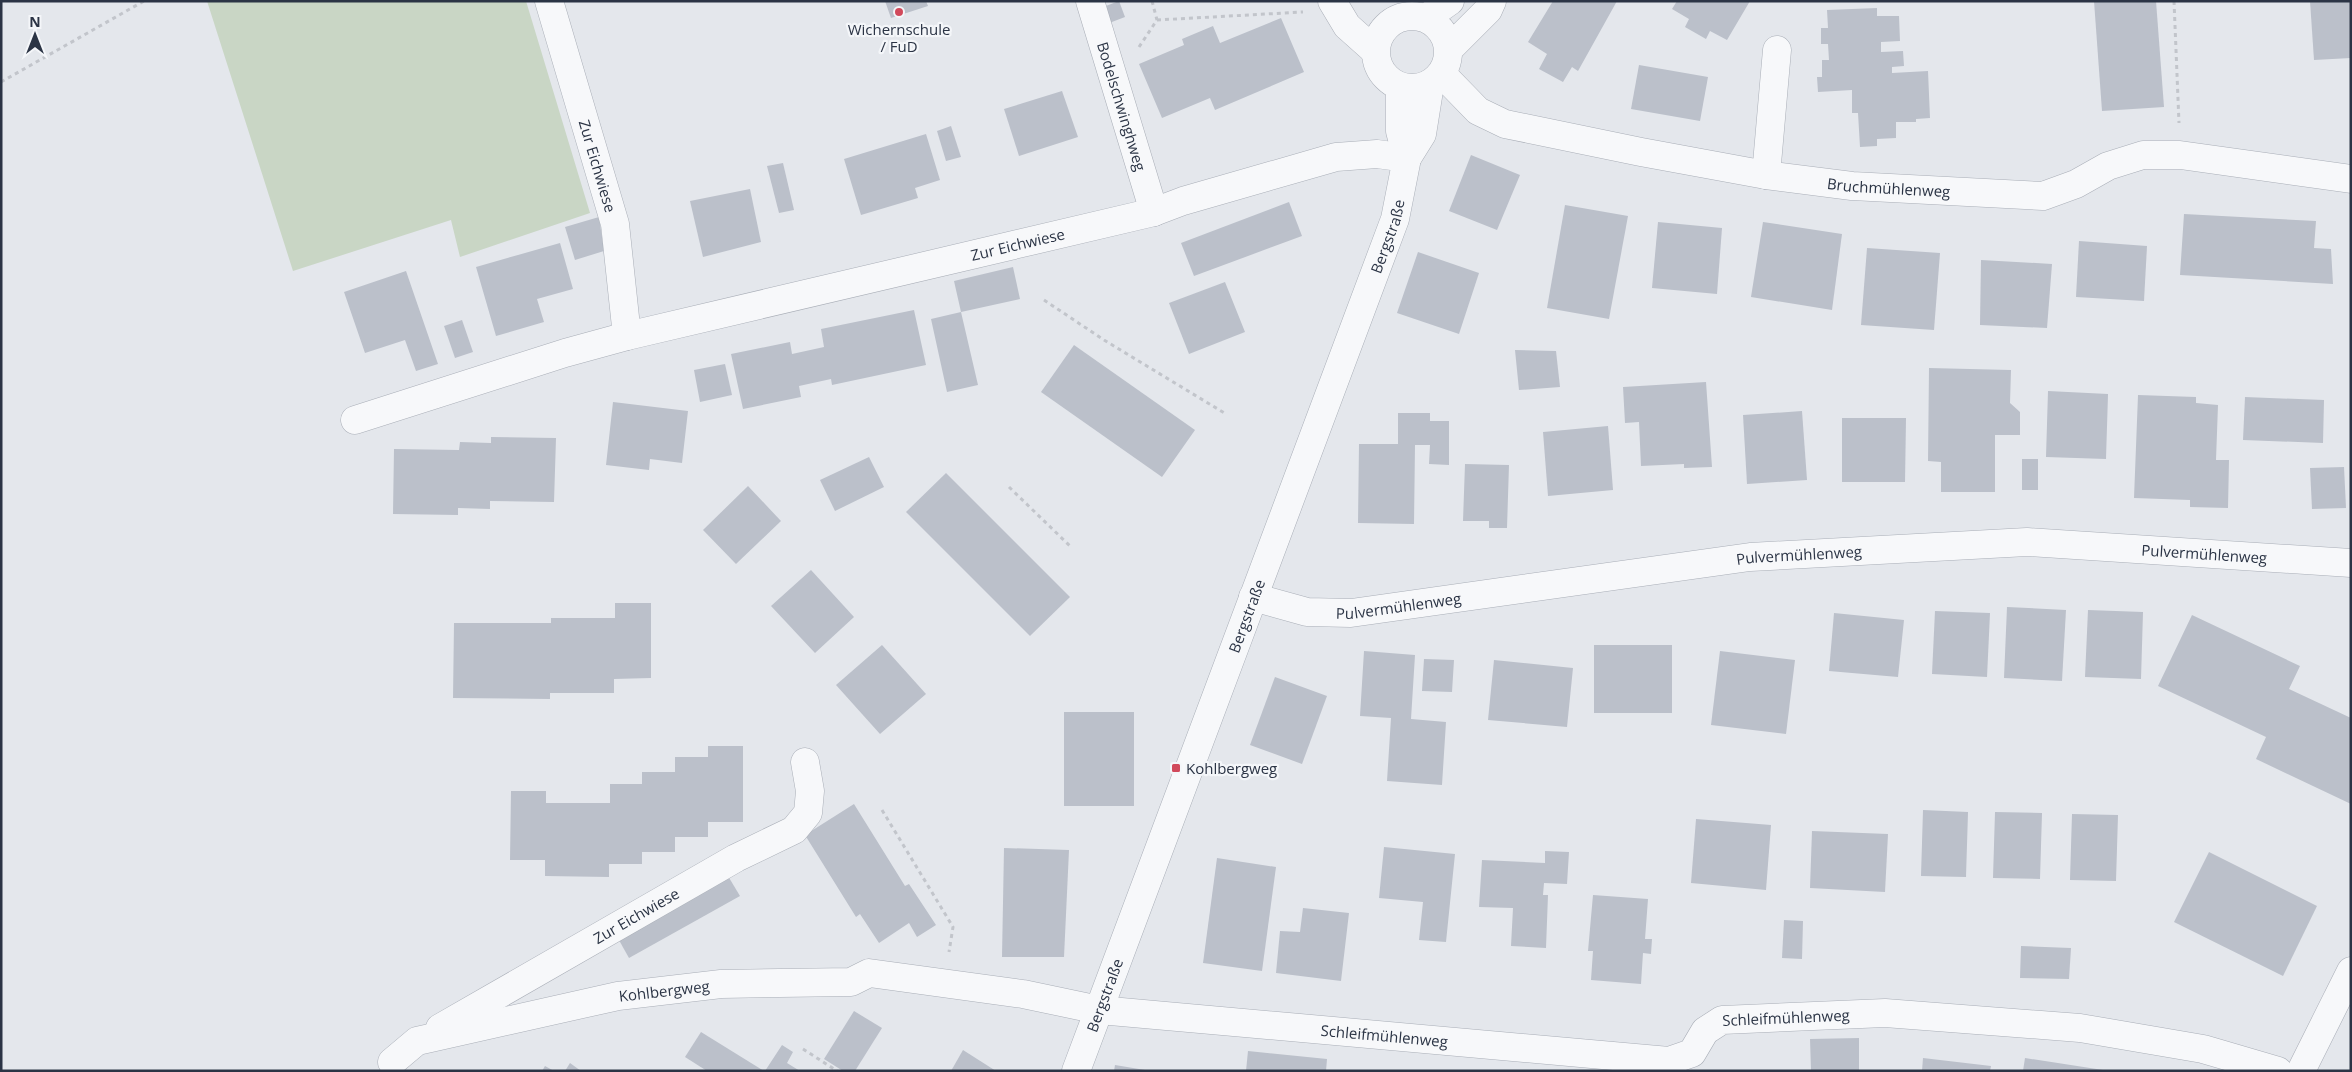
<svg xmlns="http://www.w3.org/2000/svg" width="2352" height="1072" viewBox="0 0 2352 1072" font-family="'Open Sans',sans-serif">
	<rect width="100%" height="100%" fill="#e4e7ec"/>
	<polygon fill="#c9d6c5" points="207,1 526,1 590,213 460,257 451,220 293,271"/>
	<g fill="#bbc0ca">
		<polygon points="885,1 926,1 928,6 891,18"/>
		<polygon points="1119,1 1125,17 1104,25 1098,9"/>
		<polygon points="1553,1 1617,1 1578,71 1572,67 1563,82 1539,69 1547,54 1528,42"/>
		<polygon points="1677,1 1750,1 1727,40 1710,31 1706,39 1685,27 1689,19 1672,9"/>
		<polygon points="2094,1 2156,1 2164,107 2102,111"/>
		<polygon points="2310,1 2351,1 2351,58 2314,60"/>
		<polygon points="1877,8 1877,16 1899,16 1900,41 1881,42 1881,52 1903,51 1904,66 1892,67 1892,73 1928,71 1930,118 1916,119 1916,122 1896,122 1896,138 1877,139 1877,146 1860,147 1858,113 1852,113 1852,90 1818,92 1817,77 1822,77 1822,60 1829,60 1828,44 1821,44 1821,28 1828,28 1827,10"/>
		<polygon points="1281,18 1304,72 1215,110 1210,98 1162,118 1139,64 1184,45 1182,39 1213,26 1220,43"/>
		<polygon points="1639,65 1708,77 1700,121 1631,109"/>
		<polygon points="1062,91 1078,137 1019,156 1004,109"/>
		<polygon points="951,126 961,157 946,161 937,131"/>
		<polygon points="926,134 940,180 915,188 918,198 861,215 844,159"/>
		<polygon points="1471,155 1520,175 1497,230 1449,211"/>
		<polygon points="783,163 794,210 779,213 767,166"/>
		<polygon points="750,189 761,242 703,257 690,201"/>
		<polygon points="1289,202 1302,236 1194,276 1181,243"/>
		<polygon points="1565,205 1628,216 1609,319 1547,308"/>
		<polygon points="2184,214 2316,221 2314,248 2331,249 2333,284 2180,275"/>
		<polygon points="599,217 604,251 575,260 565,227"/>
		<polygon points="1658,222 1722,228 1717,294 1652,288"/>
		<polygon points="1763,222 1842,234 1832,310 1751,297"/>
		<polygon points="2079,241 2147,246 2144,301 2076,297"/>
		<polygon points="560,243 573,289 537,299 544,322 496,336 476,267"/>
		<polygon points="1867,248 1940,253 1934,330 1861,325"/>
		<polygon points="1418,252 1479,273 1459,334 1397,313"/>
		<polygon points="1981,260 2052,264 2047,328 1980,325"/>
		<polygon points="1013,267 1020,299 961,312 978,385 947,392 931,319 961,312 954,281"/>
		<polygon points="406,271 438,364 416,371 405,340 365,353 344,292"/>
		<polygon points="1225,282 1245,332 1189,354 1169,303"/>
		<polygon points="914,310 926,365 832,385 831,379 799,386 801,397 743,409 731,354 790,342 792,354 824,347 821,329"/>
		<polygon points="462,320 473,352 455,358 444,326"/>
		<polygon points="1074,345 1195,430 1162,477 1041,392"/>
		<polygon points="1515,350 1556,351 1560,387 1519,390"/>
		<polygon points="725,364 732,395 700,402 694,370"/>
		<polygon points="1929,368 2011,370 2010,403 2020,412 2020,435 1995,435 1995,492 1941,492 1941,462 1928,461"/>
		<polygon points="1706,382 1712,467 1684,468 1684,464 1641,466 1639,422 1625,423 1623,387"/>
		<polygon points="2048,391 2108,394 2106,459 2046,457"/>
		<polygon points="2138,395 2196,397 2196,403 2218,405 2216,460 2229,460 2228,508 2190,507 2190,500 2134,498"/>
		<polygon points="2245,397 2324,400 2323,443 2243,440"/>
		<polygon points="613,402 688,411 682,463 650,459 649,470 606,465"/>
		<polygon points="1802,411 1807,480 1747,484 1743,415"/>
		<polygon points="1398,413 1430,413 1430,421 1449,421 1449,465 1429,464 1430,445 1415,445 1414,524 1358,523 1359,444 1398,444"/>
		<polygon points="1842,418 1906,418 1905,482 1842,482"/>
		<polygon points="1608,426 1613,490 1548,496 1543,432"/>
		<polygon points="491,437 556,438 554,502 490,501 490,509 458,508 458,515 393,514 394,449 459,450 460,442 491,443"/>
		<polygon points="869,457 884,487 835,511 820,480"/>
		<rect x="2022" y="459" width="16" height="31"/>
		<polygon points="1465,464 1509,465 1507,528 1489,528 1489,521 1463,521"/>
		<polygon points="2344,467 2346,508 2312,509 2310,468"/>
		<polygon points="946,473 1070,597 1030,636 906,512"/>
		<polygon points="748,486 781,521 736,564 703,530"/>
		<polygon points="811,570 854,617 815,653 771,606"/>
		<polygon points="615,603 651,603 651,678 614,679 614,693 550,693 550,699 453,698 454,623 551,623 551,618 615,618"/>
		<polygon points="2007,607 2066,610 2062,681 2004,678"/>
		<polygon points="2088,610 2143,612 2141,679 2085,677"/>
		<polygon points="1935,611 1990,613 1987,677 1932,674"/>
		<polygon points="1834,613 1904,620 1898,677 1829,671"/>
		<polygon points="2192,615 2300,666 2289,689 2351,718 2351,804 2256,759 2266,737 2158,686"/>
		<polygon points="882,645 926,694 880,734 836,685"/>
		<rect x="1594" y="645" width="78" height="68"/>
		<polygon points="1364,651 1415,655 1411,719 1446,722 1442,785 1387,781 1391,718 1360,716"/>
		<polygon points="1720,651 1795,660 1786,734 1711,725"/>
		<polygon points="1424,659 1454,660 1452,692 1422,691"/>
		<polygon points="1494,660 1573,668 1567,727 1488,720"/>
		<polygon points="1275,677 1327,696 1302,764 1250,745"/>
		<rect x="1064" y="712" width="70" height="94"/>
		<polygon points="708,746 743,746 743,822 708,822 708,837 675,837 675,852 642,852 642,864 609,864 609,877 545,876 545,860 510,860 511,791 546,791 546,803 610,803 610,784 642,784 642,772 675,772 675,757 708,757"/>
		<polygon points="854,804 905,886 909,884 936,925 917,937 909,923 879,943 860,914 856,917 805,835"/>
		<polygon points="1923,810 1968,812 1966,877 1921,876"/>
		<polygon points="1995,812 2042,813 2040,879 1993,878"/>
		<polygon points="2072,814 2118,815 2116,881 2070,880"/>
		<polygon points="1696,819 1771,825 1766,890 1691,883"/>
		<polygon points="1812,831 1888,834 1885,892 1810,888"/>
		<polygon points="1384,847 1455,854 1446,942 1419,940 1423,902 1379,898"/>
		<polygon points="1004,848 1069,850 1064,957 1002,957"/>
		<polygon points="1545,851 1569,852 1567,884 1544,883 1543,895 1548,895 1546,948 1511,946 1513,908 1479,907 1482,860 1545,863"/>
		<polygon points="2209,852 2317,906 2283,976 2174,922"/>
		<polygon points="1217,858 1276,867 1262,971 1203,963"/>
		<polygon points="725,871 740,896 629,958 615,933"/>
		<polygon points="1593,895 1648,899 1645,939 1652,939 1651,954 1643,953 1641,984 1591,980 1593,951 1588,951"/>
		<polygon points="1303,908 1349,913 1341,981 1276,973 1280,931 1300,932"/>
		<polygon points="1784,920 1803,921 1802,959 1782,958"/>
		<polygon points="2021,946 2071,948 2069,979 2020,978"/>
		<polygon points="854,1011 882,1028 855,1071 843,1071 824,1059"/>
		<polygon points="701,1032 764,1071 707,1071 685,1057"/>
		<polygon points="1859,1038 1859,1071 1811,1071 1810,1039"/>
		<polygon points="782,1045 793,1052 787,1063 800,1071 765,1071"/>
		<polygon points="963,1050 996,1071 951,1071"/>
		<polygon points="1248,1051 1327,1059 1326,1071 1246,1071"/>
		<polygon points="1923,1058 1991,1066 1990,1071 1922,1071"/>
		<polygon points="2025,1058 2103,1070 2103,1071 2023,1071"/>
		<polygon points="570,1063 581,1071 565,1071"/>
		<polygon points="1115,1065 1145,1070 1145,1071 1114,1071"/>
		<polygon points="545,1066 554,1071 542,1071"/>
	</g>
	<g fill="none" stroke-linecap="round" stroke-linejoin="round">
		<g stroke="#a9aeb7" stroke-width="29">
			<g id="minor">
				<path id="s1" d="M549 1 615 224 627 336"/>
				<path id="s2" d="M1090 1 1154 212"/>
				<polyline points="1332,1 1347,26 1375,51"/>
				<circle cx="1412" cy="52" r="36"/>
				<polyline points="1426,18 1450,1"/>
				<polyline points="1449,49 1488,10 1492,1"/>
				<path id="s3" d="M1442 74 1478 111 1505 124 1641 152 1766 175 1852 186 2043 196 2076 184 2108 166 2143 155H2180L2351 179"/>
				<polyline points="1400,87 1400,131 1407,158"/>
				<polyline points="1766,175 1777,50"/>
				<path id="s4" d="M355 420 565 353 627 336 1154 212 1183 201 1336 157 1377 154 1407 158"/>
				<path id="s5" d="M1253 597 1307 612 1351 613 1750 557 2027 542 2351 563"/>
				<path id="s6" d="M440 1028 736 858 794 830 808 813 810 791 805 762"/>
				<path id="s7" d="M392 1062 417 1041 618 996 721 984 851 982 869 973 1023 994 1099 1010 1669 1061 1692 1053 1705 1031 1722 1020 1885 1013 2080 1028 2203 1049 2278 1071"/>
				<path id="s8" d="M1076 1071 1395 219 1407 158 1422 134 1430 84"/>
				<polyline points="2301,1071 2351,971"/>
			</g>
		</g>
		<g stroke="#c2c5cb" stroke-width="3" stroke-dasharray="4 4" stroke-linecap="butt">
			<polyline points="2174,1 2179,123"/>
			<polyline points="1157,20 1303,12"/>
			<polyline points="1139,47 1157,20 1152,1"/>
			<polyline points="1,82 144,1"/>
			<polyline points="1044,300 1104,340 1226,414"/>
			<polyline points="1009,487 1071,547"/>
			<polyline points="882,810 953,927 949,952"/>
			<polyline points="803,1049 837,1071"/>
		</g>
		<use href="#minor" stroke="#f7f8fa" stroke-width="28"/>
	</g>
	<g fill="#d1495b" stroke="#f4f6f9" stroke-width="2">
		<circle cx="899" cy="12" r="5"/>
		<rect x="1171" y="763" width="10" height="10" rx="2.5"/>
	</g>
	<g text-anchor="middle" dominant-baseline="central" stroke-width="4.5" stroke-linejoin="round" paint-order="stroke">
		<g font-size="15" fill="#2b3445" stroke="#f4f6f9">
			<text x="899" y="29">Wichernschule<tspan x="899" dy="17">/ FuD</tspan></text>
			<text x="1186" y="768" text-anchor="start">Kohlbergweg</text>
		</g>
		<g font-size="15" fill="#2b3445" stroke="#f4f6f9">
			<text stroke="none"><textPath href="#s2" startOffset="110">Bodelschwinghweg</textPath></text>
			<text stroke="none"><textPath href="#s1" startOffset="172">Zur Eichwiese</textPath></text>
			<text stroke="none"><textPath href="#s3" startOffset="471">Bruchmühlenweg</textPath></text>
			<text stroke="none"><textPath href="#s8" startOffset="891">Bergstraße</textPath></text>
			<text stroke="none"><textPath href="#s4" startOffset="686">Zur Eichwiese</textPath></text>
			<text stroke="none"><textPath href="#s5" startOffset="958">Pulvermühlenweg</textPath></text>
			<text stroke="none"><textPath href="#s5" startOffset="552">Pulvermühlenweg</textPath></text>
			<text stroke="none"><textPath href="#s5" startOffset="148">Pulvermühlenweg</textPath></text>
			<text stroke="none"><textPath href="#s8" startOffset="486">Bergstraße</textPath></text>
			<text stroke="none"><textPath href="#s6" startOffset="226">Zur Eichwiese</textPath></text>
			<text stroke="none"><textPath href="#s7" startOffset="285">Kohlbergweg</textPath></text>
			<text stroke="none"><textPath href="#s8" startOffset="81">Bergstraße</textPath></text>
			<text stroke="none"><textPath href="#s7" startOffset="1432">Schleifmühlenweg</textPath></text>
			<text stroke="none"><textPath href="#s7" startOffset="1012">Schleifmühlenweg</textPath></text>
		</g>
	</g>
	<rect width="2352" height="1072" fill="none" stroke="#2b3445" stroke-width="5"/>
	<g transform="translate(35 35)" stroke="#f4f6f9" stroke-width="4" paint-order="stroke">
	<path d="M0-4L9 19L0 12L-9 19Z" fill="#2b3445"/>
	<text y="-8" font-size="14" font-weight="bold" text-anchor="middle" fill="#2b3445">N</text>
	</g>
</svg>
